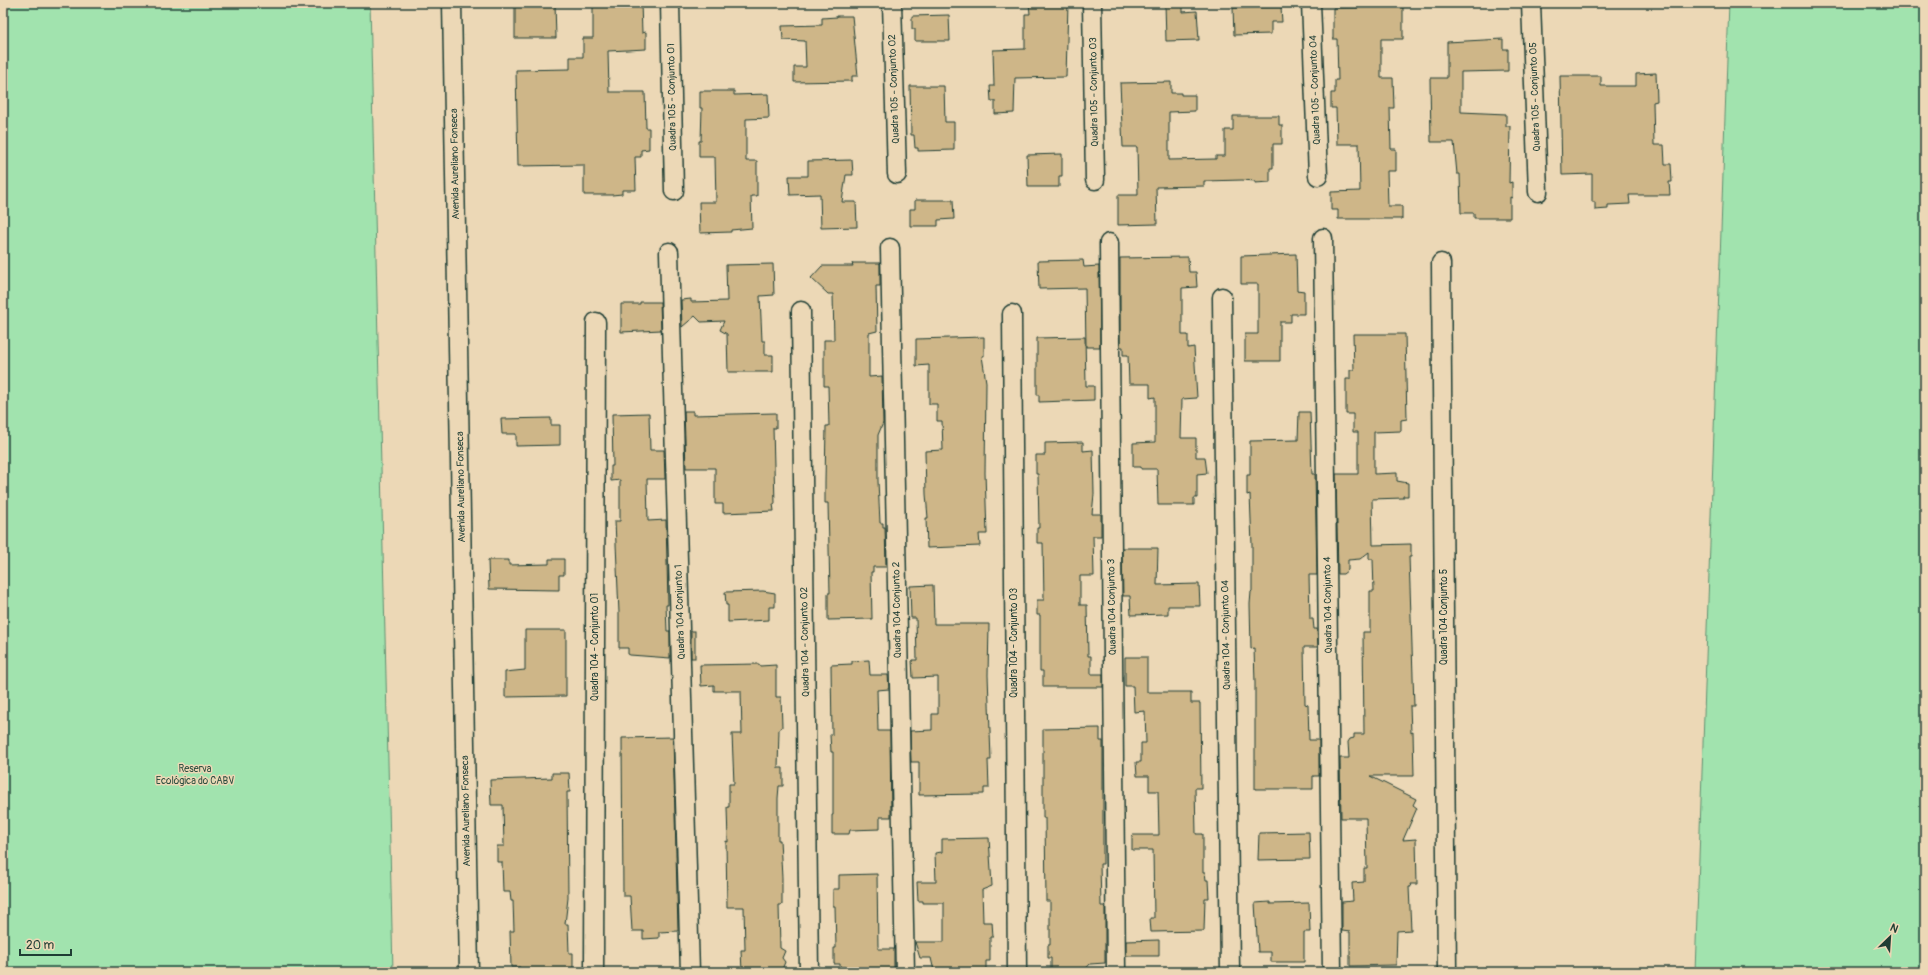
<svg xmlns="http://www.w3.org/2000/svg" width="1928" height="975" viewBox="0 0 1928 975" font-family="Pangolin,sans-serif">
	<rect width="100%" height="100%" fill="#ecd8b6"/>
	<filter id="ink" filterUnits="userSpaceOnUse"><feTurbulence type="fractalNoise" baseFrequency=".025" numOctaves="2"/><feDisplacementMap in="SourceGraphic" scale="8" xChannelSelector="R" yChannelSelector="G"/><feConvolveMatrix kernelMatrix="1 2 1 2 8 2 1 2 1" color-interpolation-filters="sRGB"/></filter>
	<g filter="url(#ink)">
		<g fill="#a1e3ae" stroke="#609071">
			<polygon points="3,3 370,3 393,972 3,972"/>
			<polygon points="1729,3 1925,3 1925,972 1695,972"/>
		</g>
		<g fill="#ceb688" stroke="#1f3d34">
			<polygon points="515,3 555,3 556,38 515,38"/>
			<polygon points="593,3 641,3 642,33 646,32 646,49 608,51 609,92 645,92 646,128 649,128 649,149 641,150 641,157 635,157 636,190 622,190 622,194 612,195 584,195 584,165 518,166 516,70 570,69 570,57 583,57 583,38 593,38"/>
			<polygon points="1029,3 1068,3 1066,77 1015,78 1014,113 995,114 995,101 991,101 990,86 994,86 993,50 1025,49 1025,14 1030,14"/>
			<polygon points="1165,3 1183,3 1183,12 1197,11 1199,40 1166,41"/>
			<polygon points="1281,7 1282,22 1271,22 1271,34 1234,35 1233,8"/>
			<polygon points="1403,7 1403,39 1381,39 1381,78 1393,78 1394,108 1390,108 1391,149 1396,149 1396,171 1387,171 1388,206 1402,206 1402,219 1338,219 1338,210 1331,210 1331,192 1360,191 1359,144 1337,144 1336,108 1331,108 1331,93 1335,93 1335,80 1338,80 1337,39 1333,39 1333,8"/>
			<polygon points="949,15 950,41 915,41 915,29 912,29 912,16"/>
			<polygon points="837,16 852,16 858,76 852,76 852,81 794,82 794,67 806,67 805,41 783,40 782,26 822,25 822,18 837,17"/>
			<polygon points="1503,39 1503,49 1508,49 1508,71 1461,72 1461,112 1506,114 1506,126 1510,126 1509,183 1512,182 1512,198 1510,197 1510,218 1474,218 1474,213 1461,213 1460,174 1457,174 1454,142 1431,142 1430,78 1447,78 1447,42"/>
			<polygon points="1656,73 1657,101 1653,102 1654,145 1664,145 1665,164 1671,164 1672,182 1669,182 1670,195 1629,195 1630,204 1608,205 1608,209 1595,210 1595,202 1592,202 1592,174 1562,175 1560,76 1601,76 1601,86 1636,86 1636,74"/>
			<polygon points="1171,82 1171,93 1181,93 1181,95 1195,95 1195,111 1169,112 1169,160 1216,159 1216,156 1225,156 1225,130 1233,130 1233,116 1279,116 1279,125 1282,125 1282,144 1273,144 1273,168 1270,168 1270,182 1255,183 1255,181 1242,180 1204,181 1204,186 1156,187 1157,224 1118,225 1118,195 1138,195 1137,147 1123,147 1120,83"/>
			<polygon points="910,86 944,86 945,122 954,122 954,150 918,151 918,148 915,148 914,135 911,135"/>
			<polygon points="700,91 734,91 734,95 768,94 769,118 746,119 746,161 757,161 757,196 751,196 752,228 731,230 731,232 700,233 699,202 716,202 715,157 699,157 699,141 701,141 702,108 700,108"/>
			<polygon points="1062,154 1062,176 1059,176 1059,187 1028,187 1027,155"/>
			<polygon points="852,160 853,175 846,175 842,202 856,202 857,227 821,228 820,194 790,195 789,176 808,176 808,161"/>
			<polygon points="915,200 953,200 954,219 938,220 938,226 910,226 910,209 915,209"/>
			<polygon points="1296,254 1297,290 1304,291 1304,314 1291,314 1291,322 1280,322 1280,361 1245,361 1245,334 1258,334 1258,284 1241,284 1241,256"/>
			<polygon points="1188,257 1189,272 1196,272 1197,287 1182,288 1182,335 1188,335 1188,348 1194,347 1197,398 1182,399 1181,438 1196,438 1196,457 1205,457 1207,473 1197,474 1197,498 1194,498 1194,505 1158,505 1157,469 1141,469 1141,467 1133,467 1133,443 1155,442 1155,397 1150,398 1150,384 1129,384 1128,355 1123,355 1123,347 1120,347 1120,258"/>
			<polygon points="1083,260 1084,267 1099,266 1100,347 1086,347 1085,288 1039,289 1038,261"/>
			<polygon points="852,263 880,263 880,286 876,286 877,331 869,333 869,377 882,376 883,423 878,435 878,481 880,523 883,523 883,527 885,527 886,567 873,567 873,572 871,572 872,619 828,620 828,593 830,593 828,503 825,503 825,482 826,426 829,426 828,386 824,386 824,340 834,340 833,294 828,294 811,278 822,266 853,266"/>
			<polygon points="773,264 774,295 760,296 762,341 765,341 765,355 773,355 773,372 728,372 727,334 720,330 724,321 701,322 695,316 682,327 681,300 691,299 691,302 727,301 726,265"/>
			<polygon points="640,302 660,302 661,330 621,332 621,304 640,304"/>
			<polygon points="1353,334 1405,334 1407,419 1401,420 1401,431 1374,432 1374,474 1397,473 1397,481 1408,483 1408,496 1403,496 1403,498 1372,499 1373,545 1411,544 1411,557 1409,557 1414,706 1410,706 1411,733 1413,732 1414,776 1370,776 1416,799 1413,805 1417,808 1403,840 1416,839 1417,884 1410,884 1411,887 1409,887 1411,930 1397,931 1396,965 1350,966 1350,932 1342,931 1342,902 1353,901 1352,883 1364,882 1364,868 1367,868 1366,818 1341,818 1340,758 1349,758 1348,742 1350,739 1354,738 1354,734 1364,734 1363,632 1370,632 1370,591 1374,591 1373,559 1369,559 1369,552 1360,559 1348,560 1348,570 1343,574 1338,574 1336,474 1358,474 1358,432 1353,432 1353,414 1346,414 1346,379 1350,379 1350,370 1354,370"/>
			<polygon points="984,337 984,356 982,356 986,382 985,473 987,534 979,534 980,546 927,548 926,518 928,518 926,494 925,451 943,450 942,421 937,421 937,404 929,404 929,365 916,366 916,339"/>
			<polygon points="1085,337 1086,386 1094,386 1094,400 1039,402 1039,395 1037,395 1037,338"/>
			<polygon points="684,411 693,411 693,415 776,413 776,428 773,428 775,504 773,504 774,511 723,513 723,504 715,504 715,468 686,468"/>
			<polygon points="1299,412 1310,412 1312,474 1315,474 1317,575 1309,575 1310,619 1313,619 1314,629 1317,629 1318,647 1304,647 1305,704 1308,705 1309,740 1319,740 1319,776 1313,776 1313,789 1255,789 1255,683 1254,648 1251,649 1250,604 1251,592 1252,591 1252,545 1250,494 1247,495 1247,475 1250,475 1250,441 1298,440"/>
			<polygon points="649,413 650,450 664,450 665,479 647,479 648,521 666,520 668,605 666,605 667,631 670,631 670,658 630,655 628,654 628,648 619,648 619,613 615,521 620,521 620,480 611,481 611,466 613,466 612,414"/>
			<polygon points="551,418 551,425 560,425 560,445 516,446 516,434 502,434 501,419"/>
			<polygon points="1083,442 1083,451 1093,450 1094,494 1092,514 1101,514 1101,536 1093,536 1094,576 1080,576 1080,605 1087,605 1088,656 1091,656 1091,674 1103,674 1103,687 1043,687 1043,671 1040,671 1040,615 1037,615 1037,600 1044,600 1043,543 1037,543 1037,528 1039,528 1038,474 1036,474 1036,455 1045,455 1045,443"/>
			<polygon points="1122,548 1158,548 1157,585 1199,584 1200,606 1168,606 1168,614 1131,615 1130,596 1123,596"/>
			<polygon points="549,559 564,559 564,575 559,575 559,590 489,589 488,560 509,560 509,565 549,564"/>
			<polygon points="933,585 934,624 989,624 988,675 991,760 988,760 989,788 984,788 984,794 919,795 919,762 911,762 910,731 932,730 932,714 938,714 938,677 913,678 912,660 917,660 916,618 911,618 910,586"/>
			<polygon points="763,591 775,593 775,607 769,607 769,620 728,622 728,605 726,605 725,592"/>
			<polygon points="525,630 566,630 566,696 505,697 505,672 525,670"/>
			<rect x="691" y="631" width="4" height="27"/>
			<polygon points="1125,657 1147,657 1147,692 1191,692 1191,703 1200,703 1201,788 1195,788 1196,834 1203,834 1203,872 1205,872 1206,880 1208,880 1209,898 1205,898 1204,931 1151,932 1150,918 1154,918 1153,850 1132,850 1132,835 1159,835 1158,791 1149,791 1149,776 1137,776 1136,762 1141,762 1141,743 1146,743 1145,711 1134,712 1133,686 1125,686"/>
			<polygon points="869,660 870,675 888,675 889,689 877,690 878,731 890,731 891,817 880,817 880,829 850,830 849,834 832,834 832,815 833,815 833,752 831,752 830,735 832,735 831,665 852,664 852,661"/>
			<polygon points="759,664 760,666 776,665 776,697 781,697 782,727 779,729 778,768 783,768 783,786 779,786 778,798 778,840 780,840 782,878 782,905 779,905 780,948 785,951 782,958 785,962 781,972 742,972 741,950 745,950 744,907 727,907 726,841 728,842 727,807 729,807 729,784 734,784 732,734 742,734 741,691 714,691 714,685 701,686 700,665"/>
			<polygon points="1100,728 1100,741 1103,741 1103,864 1100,864 1101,906 1105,906 1105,963 1090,964 1083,972 1051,972 1051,958 1048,958 1048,945 1050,945 1050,901 1046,901 1045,818 1043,818 1043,729"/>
			<polygon points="673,737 678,931 659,932 659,938 643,939 643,931 632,931 630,896 623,896 622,738"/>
			<polygon points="552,773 569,773 570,792 567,792 568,898 565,924 568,924 569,953 573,953 573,969 560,970 560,972 520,972 520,967 511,967 510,931 514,931 513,901 511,901 510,892 503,892 502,862 497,862 497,846 504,846 503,805 491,805 490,780 552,778"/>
			<polygon points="1309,832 1310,859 1258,860 1259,833"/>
			<polygon points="989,838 992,886 982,890 983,922 992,922 993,937 990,937 990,961 986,961 986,972 934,971 931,958 920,958 915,942 944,942 944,903 923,903 923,901 918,901 917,882 936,882 935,853 942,852 942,839"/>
			<polygon points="877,874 878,949 894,949 894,972 845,972 845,967 840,967 840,964 834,964 834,948 836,948 835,906 833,906 833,889 839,889 839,875"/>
			<polygon points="1270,902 1270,904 1309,903 1310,932 1304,932 1304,962 1271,962 1271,952 1258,952 1255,903"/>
			<polygon points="1159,940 1159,956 1126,956 1126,941"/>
		</g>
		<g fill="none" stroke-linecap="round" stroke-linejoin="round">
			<g stroke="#1f3d34" stroke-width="21">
				<g id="minor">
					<polyline points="452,3 469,972"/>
					<polyline points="670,3 674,191"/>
					<polyline points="892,3 897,174"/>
					<polyline points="1092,3 1095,180"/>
					<polyline points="1311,3 1318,176"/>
					<polyline points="1531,3 1538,192"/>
					<polyline points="1323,238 1332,972"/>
					<polyline points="1109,243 1116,972"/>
					<polyline points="890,248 905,972"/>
					<polyline points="669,252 690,972"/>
					<polyline points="1441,263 1447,972"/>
					<polyline points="1222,297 1230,972"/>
					<polyline points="801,311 809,972"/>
					<polyline points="1012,314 1017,972"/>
					<polyline points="594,972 596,322"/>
				</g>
			</g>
			<use href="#minor" stroke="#ecd8b6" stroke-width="18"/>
		</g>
	</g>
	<g text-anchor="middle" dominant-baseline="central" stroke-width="3" stroke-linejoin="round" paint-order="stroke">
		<g font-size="10" fill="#1f3d34" stroke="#ecd8b6">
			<text transform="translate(894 89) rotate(-92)">Quadra 105 - Conjunto 02</text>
			<text transform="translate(1315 90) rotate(-92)">Quadra 105 - Conjunto 04</text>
			<text transform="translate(1094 92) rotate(-91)">Quadra 105 - Conjunto 03</text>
			<text transform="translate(672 97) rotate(-91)">Quadra 105 - Conjunto 01</text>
			<text transform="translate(1535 97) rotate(-92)">Quadra 105 - Conjunto 05</text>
			<text transform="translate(455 164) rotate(-91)">Avenida Aureliano Fonseca</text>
			<text transform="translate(461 487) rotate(-91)">Avenida Aureliano Fonseca</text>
			<text transform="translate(1328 605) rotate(-91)">Quadra 104 Conjunto 4</text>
			<text transform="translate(1112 607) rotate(-91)">Quadra 104 Conjunto 3</text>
			<text transform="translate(897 610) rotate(-91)">Quadra 104 Conjunto 2</text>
			<text transform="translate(680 612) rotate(-92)">Quadra 104 Conjunto 1</text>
			<text transform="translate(1444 617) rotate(-90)">Quadra 104 Conjunto 5</text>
			<text transform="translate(1226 635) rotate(-91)">Quadra 104 - Conjunto 04</text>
			<text transform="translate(805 642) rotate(-91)">Quadra 104 - Conjunto 02</text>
			<text transform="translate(1014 643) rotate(-90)">Quadra 104 - Conjunto 03</text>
			<text transform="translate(595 647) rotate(-90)">Quadra 104 - Conjunto 01</text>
			<text transform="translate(466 811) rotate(-91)">Avenida Aureliano Fonseca</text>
		</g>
		<g font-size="10" fill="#2c4e40" stroke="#ecd8b6">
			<text x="195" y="769">Reserva<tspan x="195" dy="12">Ecológica do CABV</tspan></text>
		</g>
	</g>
	<rect width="1928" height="975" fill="none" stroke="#ecd8b6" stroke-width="16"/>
	<rect x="8" y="8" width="1912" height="959" fill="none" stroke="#1f3d34" stroke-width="1.5" filter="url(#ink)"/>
	<g transform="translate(1890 937) rotate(25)" stroke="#ecd8b6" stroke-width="3" paint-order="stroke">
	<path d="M0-3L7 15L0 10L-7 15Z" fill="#1f3d34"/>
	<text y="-6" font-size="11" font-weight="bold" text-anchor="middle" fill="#1f3d34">N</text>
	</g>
	<path d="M20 949v6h51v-6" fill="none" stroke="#1f3d34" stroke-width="2"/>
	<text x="26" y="949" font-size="12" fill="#1f3d34" stroke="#ecd8b6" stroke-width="3" paint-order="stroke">20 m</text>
</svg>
